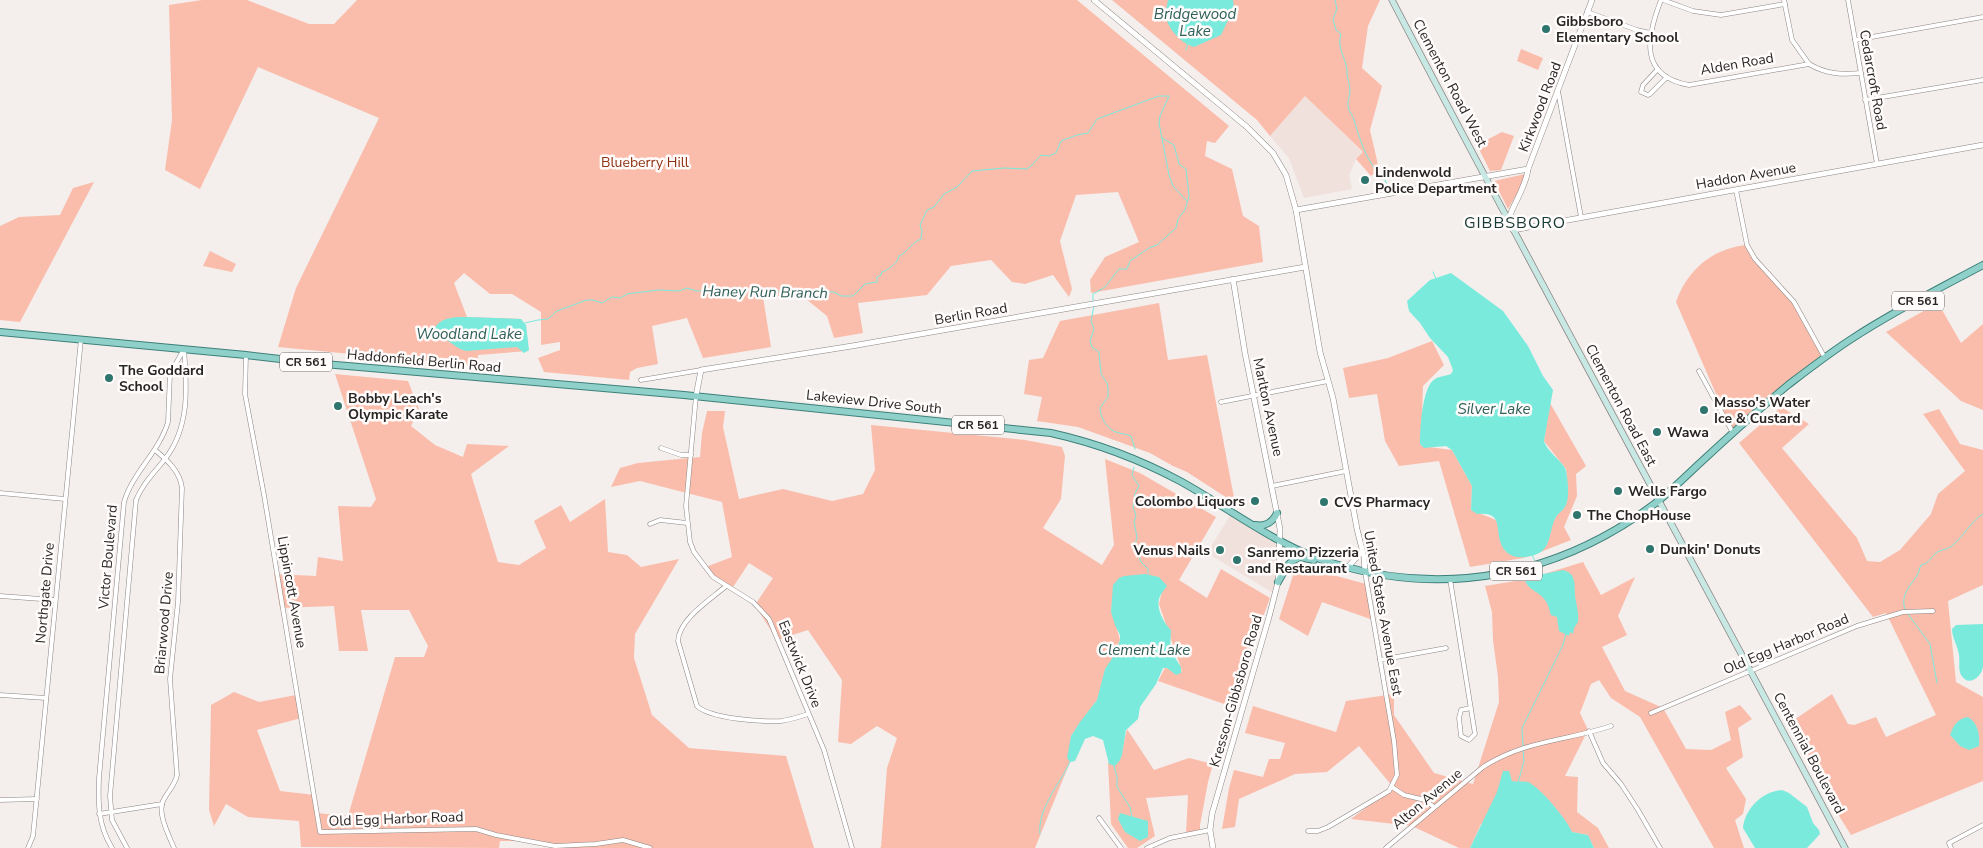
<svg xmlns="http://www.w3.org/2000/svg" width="1983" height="848" viewBox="0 0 1983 848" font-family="'Nunito Sans',sans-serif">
	<rect width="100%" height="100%" fill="#f4eeec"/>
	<g fill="#f0e1dd">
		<polygon points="1305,96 1363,153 1356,159 1349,175 1352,189 1304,198 1289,158 1270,136"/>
		<polygon points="1232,512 1280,540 1275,594 1207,553"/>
	</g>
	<g fill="#fbbdab">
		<polygon points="202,0 247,0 309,24 334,24 357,0 1077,0 1229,126 1215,143 1207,141 1205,156 1232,169 1243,216 1259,226 1263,262 1091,293 1090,280 1105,257 1139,242 1118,192 1076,195 1060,241 1072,289 1069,297 1053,275 1025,284 1012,282 991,260 951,266 927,295 858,303 863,333 834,338 827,316 801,295 763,297 771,347 703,358 687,318 652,326 658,364 637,368 630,372 629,380 544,372 538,358 560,350 560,342 541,345 541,312 512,294 490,294 464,273 454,283 467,317 521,319 528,351 478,355 477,366 278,347 296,288 379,118 258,67 200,189 165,170 172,120 169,5"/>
		<polygon points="1112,0 1380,0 1368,26 1362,68 1382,86 1370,130 1379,169 1371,176 1356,159 1363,152 1305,96 1270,136 1257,120"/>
		<polygon points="1521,49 1543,58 1538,70 1517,61"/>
		<polygon points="1502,132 1514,136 1501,170 1490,171 1477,145"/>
		<polygon points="1525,174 1521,187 1508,209 1494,181"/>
		<polygon points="94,182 20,322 0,320 0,226 19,217 60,215 73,188"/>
		<path d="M1747 245 1755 259 1794 302 1825 358 1733 433 1676 302C1687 270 1713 248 1747 245Z"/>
		<polygon points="210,251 236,264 232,272 203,266"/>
		<polygon points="1159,303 1168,360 1207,355 1235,503 1187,472 1173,466 1150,453 1078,427 1037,421 1042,397 1024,394 1029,360 1043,358 1060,321"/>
		<polygon points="1938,303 1961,343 1983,324 1983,410 1961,401 1886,332"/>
		<polygon points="1432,341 1444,365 1423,386 1421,446 1452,450 1472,486 1471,510 1496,520 1507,553 1536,554 1523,558 1470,567 1439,461 1399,466 1385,441 1377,394 1349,398 1343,368 1388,358"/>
		<polygon points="335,374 408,381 419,409 411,426 435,445 463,457 467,444 509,446 471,474 498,562 519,565 546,548 534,521 561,505 570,522 605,499 608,552 627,555 641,567 679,559 635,634 634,658 652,715 689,748 786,756 814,848 569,848 568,846 521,841 500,841 499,848 301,847 299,821 248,817 226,804 214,826 209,810 211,705 234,692 259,702 296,695 301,718 257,730 280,791 315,795 317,813 348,816 395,657 424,657 428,646 409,610 361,610 368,651 339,651 334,606 280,608 274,574 316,576 318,557 343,561 338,506 371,507 376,499"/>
		<polygon points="1550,403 1586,466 1576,474 1577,496 1564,527 1571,540 1538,553 1568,492 1566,469 1544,441"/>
		<polygon points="1781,407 1809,424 1782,448 1857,538 1867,561 1880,562 1900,550 1931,514 1938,494 1965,471 1923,414 1939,409 1960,444 1983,450 1983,585 1948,601 1956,682 1983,697 1983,781 1851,835 1819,784 1788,724 1832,694 1848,724 1854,725 1876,717 1886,737 1936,715 1886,613 1873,617 1739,443"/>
		<polygon points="707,411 725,411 723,427 739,499 783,489 832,501 863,494 875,470 871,425 1025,440 1062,447 1065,456 1061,499 1043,528 1102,565 1114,545 1105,459 1140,473 1216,517 1179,580 1207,598 1221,569 1270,598 1230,706 1158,681 1165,668 1182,671 1159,604 1164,582 1111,607 1120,640 1097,700 1071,736 1070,762 1035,848 880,848 881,847 887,768 897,738 877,726 851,744 838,742 842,680 808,630 777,640 755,605 773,578 749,563 731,590 703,568 732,557 722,502 640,481 611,487 620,468 638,463 700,457 702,433"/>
		<polygon points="1583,562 1601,595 1635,577 1618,616 1627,635 1602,647 1625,691 1663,708 1686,749 1711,750 1731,740 1725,712 1740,705 1752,719 1738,728 1743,757 1726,768 1746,799 1743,814 1735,820 1744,848 1714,848 1640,717 1611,698 1599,680 1591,684 1580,713 1588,730 1565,776 1578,777 1577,812 1598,828 1609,848 1594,848 1588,835 1572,832 1481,824 1470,848 1459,848 1412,826 1351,819 1393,787 1359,746 1327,772 1295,774 1239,799 1235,827 1222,829 1229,788 1234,770 1263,777 1269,759 1280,759 1285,743 1245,733 1253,706 1336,732 1346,701 1394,694 1394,715 1434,773 1473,784 1499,702 1498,677 1493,640 1492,612 1485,586 1528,579"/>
		<polygon points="1297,563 1329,574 1366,584 1373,620 1322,602 1308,636 1279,619"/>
		<polygon points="1127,729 1154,770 1189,758 1213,764 1208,782 1200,825 1200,832 1186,834 1188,795 1146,798 1155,836 1137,848 1128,848 1111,824 1108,763 1120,760"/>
	</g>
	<g fill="#7aeadd">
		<path d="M1168 0H1233L1234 8 1221 35 1194 47C1182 44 1168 29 1166 17 1165 11 1167 6 1168 0Z"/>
		<path d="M1451 273 1503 311 1528 346 1543 376 1553 390 1544 441C1547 452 1565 463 1566 471 1568 481 1569 493 1567 502 1565 510 1560 511 1556 517 1549 529 1552 548 1537 554 1522 560 1505 559 1500 541 1496 524 1501 512 1477 514L1471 510 1472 486 1452 450 1446 446 1424 448 1420 444C1420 430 1422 386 1435 379 1439 376 1446 376 1451 374L1453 370 1448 357 1430 338 1420 323 1409 311 1407 301 1430 280Z"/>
		<path d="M467 317 521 319 526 325 529 350 524 353 517 347 466 351 460 349 436 333 435 328C441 317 455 317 467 317Z"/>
		<path d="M1563 570C1579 574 1573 589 1576 601 1577 608 1579 614 1578 622L1574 628 1573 634 1570 632 1569 636 1559 631 1557 617 1551 615C1549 609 1548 603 1544 599 1539 592 1529 590 1525 581L1529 577Z"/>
		<path d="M1145 574 1159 577 1167 586C1164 590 1160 595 1159 599 1156 610 1165 624 1171 630L1170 650 1181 667V673L1176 675 1167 668H1163L1156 684 1140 707 1138 719 1126 730 1122 755 1120 760 1115 766 1109 764 1103 740 1093 736 1085 739 1075 761 1070 762 1067 758 1071 736 1080 722 1097 700 1105 669 1115 654 1120 640V635L1115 625 1111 612 1113 585 1119 578 1124 576Z"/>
		<path d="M1983 624C1983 638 1983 654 1983 667 1981 678 1968 687 1961 675 1958 669 1960 662 1959 655 1958 646 1952 638 1952 629L1956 625Z"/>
		<path d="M1968 717C1978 723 1980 735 1979 746L1969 750 1960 746 1950 735C1953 726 1958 718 1968 717Z"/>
		<path d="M1503 771H1509L1512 781C1517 782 1523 781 1528 782 1540 787 1568 821 1572 832L1588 835 1594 848H1470L1497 792Z"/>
		<path d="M1782 790 1789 793 1807 807 1813 823 1819 830 1820 834 1807 848H1755L1743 828C1745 808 1763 791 1782 790Z"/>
		<polygon points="1120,813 1148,821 1148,837 1140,841 1125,832 1118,819"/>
	</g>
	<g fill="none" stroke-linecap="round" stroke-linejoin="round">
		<g stroke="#7aeadd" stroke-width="1">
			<path d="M1335 0 1337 9 1333 19 1336 30 1341 34C1336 48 1347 59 1347 72 1347 79 1350 84 1350 91 1350 96 1347 101 1348 106 1348 111 1353 115 1354 120 1359 136 1363 150 1371 163 1377 171 1375 177 1385 180L1389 189"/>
			<polyline points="1186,50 1188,43"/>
			<polyline points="1433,272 1436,279"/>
			<polyline points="1093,302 1093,294 1105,287 1119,269 1127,269 1130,261 1149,248 1157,245 1176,228 1178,219 1185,210 1189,196 1186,169 1179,164 1174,145 1162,138"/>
			<path d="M1094 306 1091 321 1094 329 1090 341 1092 347 1099 352 1101 374 1107 383 1108 387V397L1100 408C1100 418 1108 431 1119 433 1124 434 1126 434 1131 436L1135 449"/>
			<path d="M525 323 538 320 548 319 557 311 587 300H593L602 303 612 297 620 298 627 294 658 290 679 291 687 288 697 291 740 289 760 291 834 292 841 296H853L865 284 877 282V277L881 275 882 272C888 270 898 263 899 256 908 252 912 242 921 239L922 231 920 225 927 210 934 207 944 194 957 187 972 171 1004 168 1027 169 1032 165 1041 155 1049 156 1056 153 1061 141 1077 135 1088 133 1097 119 1159 96H1169L1160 116 1159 123 1169 175 1173 186 1187 201"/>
			<polyline points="1134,467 1132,475 1139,486 1135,493 1133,507 1136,515 1134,522 1137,537 1135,545 1141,562 1148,569 1148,574"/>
			<polyline points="1532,554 1535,562"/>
			<polyline points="1537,566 1541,576"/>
			<path d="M1906 611C1899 598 1909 587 1916 577 1919 573 1919 569 1921 565 1931 562 1929 559 1936 553 1941 549 1948 550 1953 545 1964 536 1971 521 1983 514"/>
			<polyline points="1908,614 1930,644 1937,683"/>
			<polyline points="1523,746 1522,728 1563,645 1566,633"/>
			<polyline points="1114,766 1117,777 1117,787 1130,807 1132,817"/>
			<polyline points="1518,783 1524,761 1523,750"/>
			<path d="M1040 834C1037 809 1060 784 1070 762"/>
		</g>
		<g stroke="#8b8583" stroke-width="5">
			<g id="minor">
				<path d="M1661 0C1647 36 1638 76 1689 85L1809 64C1826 74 1842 75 1861 73"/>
				<polyline points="1663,0 1693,11 1721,15 1785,4"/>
				<polyline points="1784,0 1792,40 1809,64"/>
				<polyline points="1848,0 1877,164"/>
				<polyline points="1587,12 1637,30 1650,33"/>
				<polyline points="1855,40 1983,17"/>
				<polyline points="1658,69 1643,85 1641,92 1648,95 1650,94 1667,77"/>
				<polyline points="1558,91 1581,217"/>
				<polyline points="1865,100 1983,80"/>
				<polyline points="1736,190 1747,245 1755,259 1794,302 1825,358"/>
				<polyline points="246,355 245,394 264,495 320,832 476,829 496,835 555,846 596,844 623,840 650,848"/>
				<polyline points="1699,371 1733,433"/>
				<polyline points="641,380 701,370"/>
				<polyline points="696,396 686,506 690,542 694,552 713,577 753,602 769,619 824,750 852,848"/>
				<polyline points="1221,402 1328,381"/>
				<polyline points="661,448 681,455 691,455"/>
				<path d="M155 450C167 460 180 471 182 488L178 602 170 679 177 775C175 785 169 790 164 799 156 812 169 835 174 848"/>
				<polyline points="1272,486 1346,471"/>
				<polyline points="0,493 65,499"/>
				<polyline points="650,524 660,520 687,523"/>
				<polyline points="1450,579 1475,734 1469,740 1461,736 1459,718 1461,710 1471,708"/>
				<path d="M726 586C710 600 679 619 678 641L697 706C711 719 762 722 781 721 790 720 799 717 808 714"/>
				<polyline points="0,596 55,600"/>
				<polyline points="1380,660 1446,648"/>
				<polyline points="0,695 46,698"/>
				<polyline points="1651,713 1857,626 1903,612 1933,611"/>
				<polyline points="1589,731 1603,763 1621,784 1638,810 1660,848"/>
				<polyline points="1392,787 1404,795 1425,800 1434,807"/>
				<polyline points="0,800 37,799"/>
				<polyline points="99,814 162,804"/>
				<polyline points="1099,818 1121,848"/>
				<polyline points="1308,831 1318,831 1328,827 1389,791 1397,775 1394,741 1365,572"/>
				<polyline points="28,848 33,836 81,339"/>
				<path d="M112 848C98 825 98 804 99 778L124 502C133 472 159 452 168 422L170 374 184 349"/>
				<path d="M127 848 112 820 110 796 136 500C143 483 154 473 165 459 190 427 187 387 184 349"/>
				<polyline points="1147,848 1170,838 1210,830"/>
				<path d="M1386 848 1483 767C1525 740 1566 741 1611 726"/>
				<polyline points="1951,848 1949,843 1983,825"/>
			</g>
		</g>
		<g stroke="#8b8583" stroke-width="6">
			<g id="tertiary">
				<polyline points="1094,0 1247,127 1273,153 1286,175 1296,210 1320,352 1333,398 1357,529 1364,557 1365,571"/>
				<polyline points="1296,210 1528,169"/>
				<path d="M1508 221C1513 203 1526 188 1528 169L1592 0"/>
				<polyline points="1513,230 1983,145"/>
				<polyline points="696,396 701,370 852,346 1305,267"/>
				<polyline points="1348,567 1362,551"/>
				<polyline points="1213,848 1210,830 1212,814 1269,617 1278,582 1279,562 1280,529 1245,353 1233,279"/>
			</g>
		</g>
		<g stroke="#8b8583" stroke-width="7">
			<path id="secondary" d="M1392 0C1540 284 1695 565 1845 848"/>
		</g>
		<g stroke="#3c8079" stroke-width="8">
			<g id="primary">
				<path d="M0 332 246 355 324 364 684 395 1051 433C1096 443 1139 459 1180 481 1231 509 1279 548 1335 564 1450 598 1562 574 1657 502 1672 490 1686 476 1700 463 1729 436 1758 410 1788 385 1809 369 1831 352 1853 338 1894 311 1940 288 1983 265"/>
				<path d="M1255 525C1265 527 1273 522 1277 513"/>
				<polyline points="1278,582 1287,566 1292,561 1300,557 1314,560"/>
			</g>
		</g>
		<use href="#minor" stroke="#fff" stroke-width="4"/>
		<use href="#tertiary" stroke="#fff" stroke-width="5"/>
		<use href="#secondary" stroke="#c8e8e4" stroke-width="5.5"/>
		<use href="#primary" stroke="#90d0ca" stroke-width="6"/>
	</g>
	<g fill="#2d756d" stroke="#fffcfb" stroke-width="2">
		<circle cx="1546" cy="29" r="5"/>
		<circle cx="1365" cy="180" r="5"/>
		<circle cx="109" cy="378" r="5"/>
		<circle cx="338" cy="406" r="5"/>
		<circle cx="1704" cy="410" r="5"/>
		<circle cx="1657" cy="432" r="5"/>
		<circle cx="1618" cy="491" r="5"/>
		<circle cx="1255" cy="501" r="5"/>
		<circle cx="1324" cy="502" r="5"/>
		<circle cx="1577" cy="515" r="5"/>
		<circle cx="1650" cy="549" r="5"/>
		<circle cx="1220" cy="550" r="5"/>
		<circle cx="1237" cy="560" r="5"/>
	</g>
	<g text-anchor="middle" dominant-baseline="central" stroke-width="5" stroke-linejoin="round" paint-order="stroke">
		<g fill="#fffcfb" stroke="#686665" stroke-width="1">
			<rect x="1892" y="291.5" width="52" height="19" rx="4"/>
			<rect x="280" y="352.5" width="52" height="19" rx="4"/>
			<rect x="952" y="415.5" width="52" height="19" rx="4"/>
			<rect x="1490" y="561.5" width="52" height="19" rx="4"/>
		</g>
		<g font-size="12" font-weight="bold" fill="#282625">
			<text x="1918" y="301">CR 561</text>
			<text x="306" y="362">CR 561</text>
			<text x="978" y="425">CR 561</text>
			<text x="1516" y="571">CR 561</text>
		</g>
		<g font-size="14" font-weight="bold" fill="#282625" stroke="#fffcfb" text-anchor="start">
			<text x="1556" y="21">Gibbsboro<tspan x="1556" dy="16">Elementary School</tspan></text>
			<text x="1375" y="172">Lindenwold<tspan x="1375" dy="16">Police Department</tspan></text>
			<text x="119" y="370">The Goddard<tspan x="119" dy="16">School</tspan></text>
			<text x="348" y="398">Bobby Leach's<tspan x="348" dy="16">Olympic Karate</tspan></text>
			<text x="1714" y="402">Masso's Water<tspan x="1714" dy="16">Ice &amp; Custard</tspan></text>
			<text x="1667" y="432">Wawa</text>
			<text x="1628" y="491">Wells Fargo</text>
			<text x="1245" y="501" text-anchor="end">Colombo Liquors</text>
			<text x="1334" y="502">CVS Pharmacy</text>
			<text x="1587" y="515">The ChopHouse</text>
			<text x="1660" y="549">Dunkin' Donuts</text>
			<text x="1210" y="550" text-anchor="end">Venus Nails</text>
			<text x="1247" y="552">Sanremo Pizzeria<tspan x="1247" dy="16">and Restaurant</tspan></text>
		</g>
		<g font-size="14" fill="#282625" stroke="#fffcfb">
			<text transform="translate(1737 64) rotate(-10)">Alden Road</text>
			<text transform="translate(1873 80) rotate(80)">Cedarcroft Road</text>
			<text transform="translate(1450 83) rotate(62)">Clementon Road West</text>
			<text transform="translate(1540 107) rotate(-69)">Kirkwood Road</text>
			<text transform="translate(1746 176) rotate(-10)">Haddon Avenue</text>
			<text transform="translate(971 314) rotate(-10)">Berlin Road</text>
			<text transform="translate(424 361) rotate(5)">Haddonfield Berlin Road</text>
			<text transform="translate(874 402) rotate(6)">Lakeview Drive South</text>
			<text transform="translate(1621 405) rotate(62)">Clementon Road East</text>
			<text transform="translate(1268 407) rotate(78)">Marlton Avenue</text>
			<text transform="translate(108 557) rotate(-85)">Victor Boulevard</text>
			<text transform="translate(292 592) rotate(80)">Lippincott Avenue</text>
			<text transform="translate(45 593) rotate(-85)">Northgate Drive</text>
			<text transform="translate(1383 613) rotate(80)">United States Avenue East</text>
			<text transform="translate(164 623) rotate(-85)">Briarwood Drive</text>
			<text transform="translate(1786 644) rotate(-23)">Old Egg Harbor Road</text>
			<text transform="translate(800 664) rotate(68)">Eastwick Drive</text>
			<text transform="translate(1236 691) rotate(-74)">Kresson-Gibbsboro Road</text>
			<text transform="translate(1809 753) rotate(62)">Centennial Boulevard</text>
			<text transform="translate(1427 799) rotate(-40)">Alton Avenue</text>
			<text transform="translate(396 819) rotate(-2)">Old Egg Harbor Road</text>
		</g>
		<g font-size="14" fill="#8f3013" stroke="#fffcfb">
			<text x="645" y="162">Blueberry Hill</text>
		</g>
		<g font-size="15" font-style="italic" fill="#2e5f59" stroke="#fffcfb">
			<text x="1195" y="14">Bridgewood<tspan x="1195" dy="17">Lake</tspan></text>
			<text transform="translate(765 292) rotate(1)">Haney Run Branch</text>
			<text x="469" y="334">Woodland Lake</text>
			<text x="1494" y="409">Silver Lake</text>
			<text x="1144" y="650">Clement Lake</text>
		</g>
		<g font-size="16" letter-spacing="1" fill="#183a36" stroke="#fffcfb">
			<text x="1515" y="223">GIBBSBORO</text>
		</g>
	</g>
</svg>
